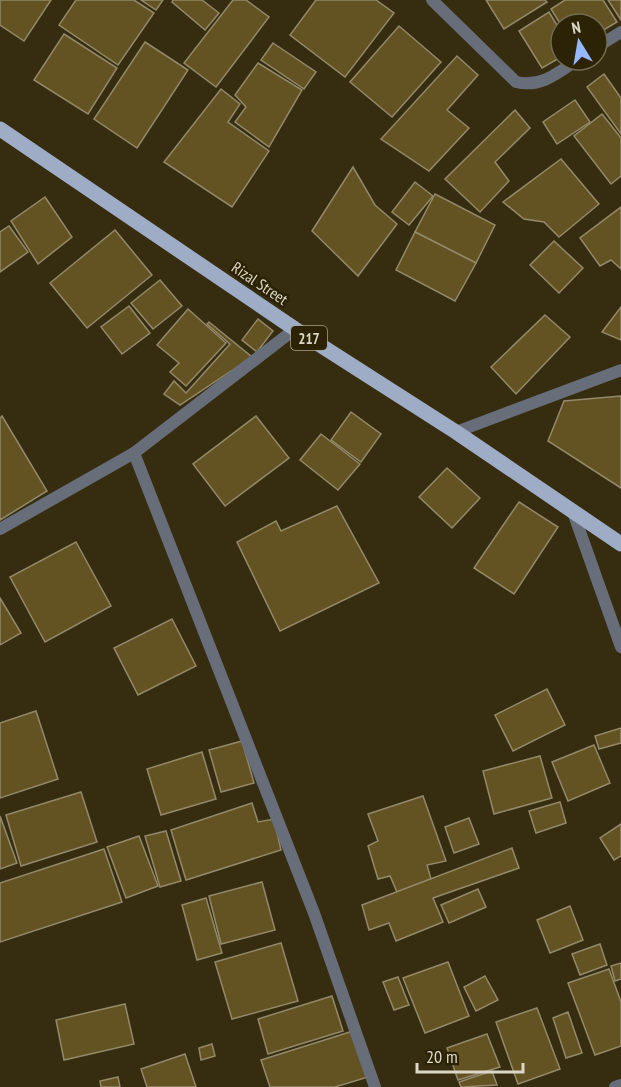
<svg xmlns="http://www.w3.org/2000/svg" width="621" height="1087" viewBox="0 0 621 1087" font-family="'PT Sans Narrow',sans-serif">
	<rect width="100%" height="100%" fill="#362d11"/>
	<g fill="#635323" stroke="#93896a" stroke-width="1.5">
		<polygon points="0,0 51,0 24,41 0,25"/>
		<polygon points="76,0 134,0 154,13 118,65 59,25"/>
		<polygon points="141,0 163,0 156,10"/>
		<polygon points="173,0 202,0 219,13 205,30 172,2"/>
		<polygon points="233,0 246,0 269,17 216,87 184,63"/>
		<polygon points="316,0 376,0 394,13 345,77 290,35"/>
		<polygon points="486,0 545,0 547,2 504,29"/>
		<polygon points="565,0 603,0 617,22 597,34 597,24 561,25 551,9"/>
		<polygon points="608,0 621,0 621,20"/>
		<polygon points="549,12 561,32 561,57 542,68 519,31"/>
		<polygon points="399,26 441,62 392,117 350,82"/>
		<polygon points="64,34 117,68 88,114 34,80"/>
		<polygon points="145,42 188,70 137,148 94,119"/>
		<polygon points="273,43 316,72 304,89 261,60"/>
		<polygon points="457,56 478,75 447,110 469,128 429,171 381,139"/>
		<polygon points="258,63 302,90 269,147 235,122 246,107 235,95"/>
		<polygon points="604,74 621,98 621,134 587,87"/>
		<polygon points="221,89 240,104 228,122 269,151 232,207 164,162"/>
		<polygon points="575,100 590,122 557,144 543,122"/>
		<polygon points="515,110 530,128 495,162 509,181 480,212 445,179"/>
		<polygon points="602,114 621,138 621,176 611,184 574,136"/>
		<polygon points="561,159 599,204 559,237 544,222 524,219 503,202"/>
		<polygon points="353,167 375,205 397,224 358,276 312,231"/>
		<polygon points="415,182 433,196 409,225 392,212"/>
		<polygon points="435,194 495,225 476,263 415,232"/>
		<polygon points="45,197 72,237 38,264 11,221"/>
		<polygon points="621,207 621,269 611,260 600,266 580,238"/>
		<polygon points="9,226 28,252 0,272 0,232"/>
		<polygon points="115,230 152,275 87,328 50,283"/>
		<polygon points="415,232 476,263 455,301 396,270"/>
		<polygon points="554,241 583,268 559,293 530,265"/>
		<polygon points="160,280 182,306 153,329 131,303"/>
		<polygon points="129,306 150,333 122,354 101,327"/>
		<polygon points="621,307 621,340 602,332"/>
		<polygon points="188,309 226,343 186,386 170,372 179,363 157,345"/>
		<polygon points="545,315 570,337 516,394 491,367"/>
		<polygon points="258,319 273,331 257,352 242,340"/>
		<polygon points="209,322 252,357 180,405 164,394 174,381 186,393 230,344 207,324"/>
		<polygon points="621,396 621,488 548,441 564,401"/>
		<polygon points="351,412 381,434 361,462 331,440"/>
		<polygon points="2,416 47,491 0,520 0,418"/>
		<polygon points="256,416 289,458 225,506 193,464"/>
		<polygon points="321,434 360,464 338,490 300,460"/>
		<polygon points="447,468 480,498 452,528 419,497"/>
		<polygon points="519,502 558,527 514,594 474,568"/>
		<polygon points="337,506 379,583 280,631 237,542 276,521 281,531"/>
		<polygon points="76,542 111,606 45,642 10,577"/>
		<polygon points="0,598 21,633 0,645"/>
		<polygon points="172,619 196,666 138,695 114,648"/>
		<polygon points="547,689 565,725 513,751 495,715"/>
		<polygon points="36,711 58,779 0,798 0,723"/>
		<polygon points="621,728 621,743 599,749 595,736"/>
		<polygon points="242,741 254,783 221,792 209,750"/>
		<polygon points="594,745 610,783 568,801 552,762"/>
		<polygon points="202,752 216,799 161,815 147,769"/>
		<polygon points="540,756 552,798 494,814 483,771"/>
		<polygon points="81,792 97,842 21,866 6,815"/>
		<polygon points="423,796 446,861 427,865 431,879 397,892 390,876 378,879 368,846 378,841 368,814"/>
		<polygon points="560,802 566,823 536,833 529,811"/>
		<polygon points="252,803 258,822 274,819 281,850 186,880 171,830"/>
		<polygon points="0,816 17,863 0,869"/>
		<polygon points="469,818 479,844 454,853 445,827"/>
		<polygon points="621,824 621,856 614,860 600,838"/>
		<polygon points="166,831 181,881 160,887 145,836"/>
		<polygon points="139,836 158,886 126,898 107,847"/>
		<polygon points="512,848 519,868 433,898 443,922 396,941 389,923 369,930 362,905"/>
		<polygon points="104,849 122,902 0,942 0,883"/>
		<polygon points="262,882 275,930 221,944 209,896"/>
		<polygon points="478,889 486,907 449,923 441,905"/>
		<polygon points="206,898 222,953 197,960 182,905"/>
		<polygon points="570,906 583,940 550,953 537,920"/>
		<polygon points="281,943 298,1001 232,1019 215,962"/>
		<polygon points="600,944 607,965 580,975 572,954"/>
		<polygon points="448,962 469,1016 425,1033 403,978"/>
		<polygon points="621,963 621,979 615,981 611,966"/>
		<polygon points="609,969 621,1002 621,1046 595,1055 568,983"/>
		<polygon points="485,976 498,1000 476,1011 464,987"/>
		<polygon points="398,977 409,1005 394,1010 383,982"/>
		<polygon points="332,996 343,1031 268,1054 258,1019"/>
		<polygon points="125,1004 134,1044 64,1060 56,1020"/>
		<polygon points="537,1008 560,1069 518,1084 496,1022"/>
		<polygon points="568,1012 582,1053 566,1058 553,1018"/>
		<polygon points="353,1031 368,1077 335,1087 270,1087 261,1060"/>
		<polygon points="487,1034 500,1067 458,1080 447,1048"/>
		<polygon points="212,1044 215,1056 201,1060 199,1048"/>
		<polygon points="185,1054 196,1087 147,1087 141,1069"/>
		<polygon points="492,1071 497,1085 461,1087 459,1082"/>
		<polygon points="118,1077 120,1087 101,1087 100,1081"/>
	</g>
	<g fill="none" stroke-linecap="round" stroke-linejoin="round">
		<g stroke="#676d79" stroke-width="12">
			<path d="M432 0 516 82C541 88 558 73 577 60"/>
			<polyline points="597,47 621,32"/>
			<polyline points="456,432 621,370"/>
			<polyline points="134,453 314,913 375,1087"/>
			<polyline points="573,512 621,647"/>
			<polyline points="0,529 134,453 295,329"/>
			<polyline points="615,1087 621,1085"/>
		</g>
		<polyline stroke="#9facc5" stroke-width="15" points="0,129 295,329 456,432 621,544"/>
	</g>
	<g text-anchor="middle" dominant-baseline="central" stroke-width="5" stroke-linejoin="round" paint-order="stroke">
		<rect fill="#2c2306" stroke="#a7a18c" stroke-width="1.5" x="291" y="326" width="36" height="24" rx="4.5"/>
		<g font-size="15" font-weight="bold" fill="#dcd7c6">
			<text x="309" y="338">217</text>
		</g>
		<g font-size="16" fill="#dcd7c6" stroke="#2c2306">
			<text transform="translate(260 283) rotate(34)">Rizal Street</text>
		</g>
	</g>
	<g transform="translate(579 42) rotate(349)"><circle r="28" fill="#2c2306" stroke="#726b53" stroke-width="1.5"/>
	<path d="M0-4.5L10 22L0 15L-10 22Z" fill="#94b7fd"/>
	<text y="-9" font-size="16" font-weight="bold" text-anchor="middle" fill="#dcd7c6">N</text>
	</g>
	<path d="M417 1063v9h106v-9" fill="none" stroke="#dcd7c6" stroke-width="3"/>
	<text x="426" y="1063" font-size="18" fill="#dcd7c6" stroke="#2c2306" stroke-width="4.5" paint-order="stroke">20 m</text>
</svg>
